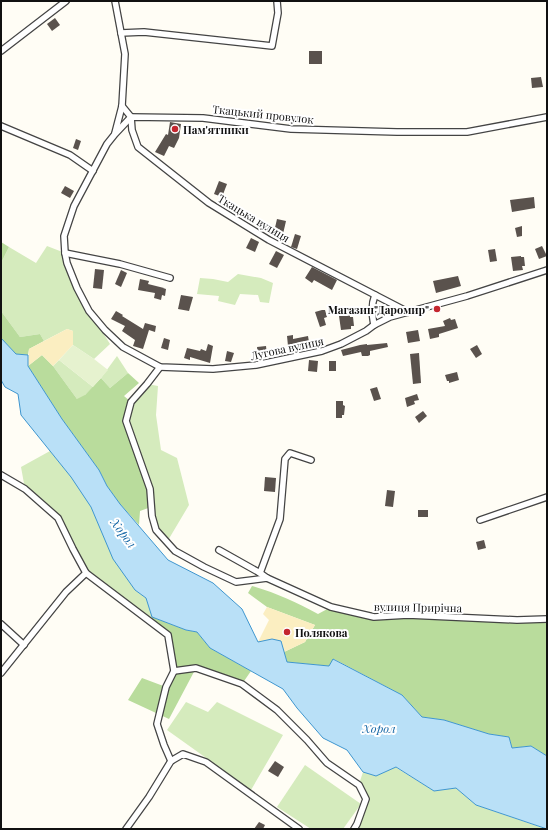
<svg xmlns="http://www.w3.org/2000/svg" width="548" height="830" viewBox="0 0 548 830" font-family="'Playfair Display',serif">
	<rect width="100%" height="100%" fill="#fffdf5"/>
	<g fill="#d5ebbd">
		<polygon points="47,246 65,253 89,311 110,344 94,359 73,345 73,331 67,329 44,341 40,334 20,337 1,311 1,263 9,247 36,263"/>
		<polygon points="238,274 261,278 273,283 269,303 260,302 258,295 240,294 235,305 218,301 219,296 197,294 200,278 213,279 228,282"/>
		<polygon points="117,356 128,373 110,388 101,378"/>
		<polygon points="59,360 93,387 85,395 105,407 77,399 53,366"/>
		<polygon points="147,384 158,386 156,415 161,450 177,458 189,505 167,542 156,530 126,421 131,402"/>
		<polygon points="50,451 71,477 91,507 114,559 135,590 146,598 152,617 149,620 87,572 58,518 25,489 21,467"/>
		<polygon points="186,702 208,712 217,702 283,735 251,790 167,730"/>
		<polygon points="305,765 361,804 343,829 311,829 277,807"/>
		<polygon points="395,767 434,791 456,788 476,805 546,829 354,829 366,799 351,779 360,781 363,772 376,776"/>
	</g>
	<g fill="#b9dc9c">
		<polygon points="1,242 9,247 1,263"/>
		<polygon points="1,311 20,337 40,334 44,341 29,349 28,355 16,354 1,338"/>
		<polygon points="42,355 53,366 77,399 85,395 101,378 110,388 128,373 139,383 124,396 131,402 126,421 150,489 151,507 140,511 139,525 120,504 107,486 99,470 62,419 28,366"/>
		<path d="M252 586C276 593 296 602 318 614L331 607 374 617 547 619V756L531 746 512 748 509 737 489 734 444 720 422 717 402 695 334 659 329 666 287 662 284 652 305 642 315 625 267 607 248 593Z"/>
		<polygon points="152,617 186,630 197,632 210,648 251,671 242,684 196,668 169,719 128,700 142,678 166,687 174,671 168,635 149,620"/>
	</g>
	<g fill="#fbeec1">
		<polygon points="67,329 73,331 73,345 53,366 42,355 28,366 29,349"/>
		<polygon points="267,607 315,625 305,642 284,652 281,641 258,642 269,620 263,614"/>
	</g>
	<polygon fill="#e6f2cf" points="73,345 94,359 108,370 93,387 59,360"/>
	<polygon fill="#b9e0f7" stroke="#3f96cf" points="1,338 16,354 28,355 28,366 62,419 99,470 107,486 120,504 168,560 213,583 242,609 258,642 272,639 281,641 287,662 329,666 333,659 402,695 422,717 444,720 489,734 509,737 512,748 531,746 547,756 547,829 476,805 456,788 434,791 396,767 376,776 363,772 347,750 323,738 297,708 283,689 210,648 197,632 186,630 152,617 146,598 135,590 113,559 91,507 71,477 21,415 18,394 5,387 1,380"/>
	<g fill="#5a524d">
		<polygon points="55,18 60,25 52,31 47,24"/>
		<rect x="309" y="51" width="13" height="13"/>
		<polygon points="541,77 543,87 532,88 531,78"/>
		<polygon points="170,122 181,124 179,138 174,148 169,146 164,156 155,152 166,134 168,135"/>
		<polygon points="76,139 81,141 78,150 73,148"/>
		<polygon points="219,181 227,184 222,197 214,194"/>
		<polygon points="65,186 74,191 70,198 61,193"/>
		<polygon points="534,197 535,208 512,212 510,200"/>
		<polygon points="277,219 286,221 283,234 274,232"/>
		<polygon points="522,226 522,236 517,237 515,228"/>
		<polygon points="295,234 301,236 297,249 291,247"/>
		<polygon points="251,238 259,242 255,252 246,248"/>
		<polygon points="542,246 547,256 539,259 535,249"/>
		<polygon points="495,249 497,261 490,262 488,250"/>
		<polygon points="276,251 284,255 277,268 269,264"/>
		<polygon points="521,256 521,257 524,257 525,266 522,266 523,270 513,271 511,257"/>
		<polygon points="312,267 337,280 332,290 314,280 312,283 305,278"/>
		<polygon points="95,269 104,270 102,289 93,288"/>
		<polygon points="121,270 127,273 121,287 115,284"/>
		<polygon points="458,276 461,286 436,293 433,281"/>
		<polygon points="140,279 149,281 148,284 164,288 163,288 166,289 165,296 162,295 161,300 154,298 155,293 138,290"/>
		<polygon points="181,295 193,297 189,311 178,309"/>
		<polygon points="322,310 325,310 327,317 324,318 326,325 320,327 315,312"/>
		<polygon points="116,311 123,315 122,316 143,329 145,323 156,326 155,332 149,330 143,349 133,346 135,340 122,331 125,326 111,319"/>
		<polygon points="350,315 350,317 353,317 354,326 351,326 351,329 341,330 339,316"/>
		<polygon points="450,318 451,320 455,319 458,328 439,334 439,337 430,339 428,329 445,326 443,321"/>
		<polygon points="418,330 420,341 408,343 406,332"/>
		<polygon points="293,335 293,339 308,336 310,348 303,349 302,345 288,346 287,336"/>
		<polygon points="164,338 170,340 168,350 161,348"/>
		<polygon points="387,343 388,347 370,351 370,355 368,356 362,356 361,352 343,356 341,350 360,345 367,344 367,345"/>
		<polygon points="208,344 213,346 210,363 190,357 190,360 184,358 187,348 200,351 201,349 206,351"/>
		<polygon points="477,345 482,354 476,358 470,349"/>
		<polygon points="266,346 267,356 258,357 257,347"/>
		<polygon points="227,351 234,353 231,362 225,361"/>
		<polygon points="419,353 421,383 413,384 410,354"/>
		<polygon points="309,360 318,361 317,372 308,371"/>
		<rect x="329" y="361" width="7" height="10"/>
		<polygon points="457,372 459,380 449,383 449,381 447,381 445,375"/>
		<polygon points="377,387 381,399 374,401 370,389"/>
		<polygon points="417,394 419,400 414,401 415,404 407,407 405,398"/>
		<polygon points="336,401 343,401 343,405 345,406 344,415 342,415 342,418 336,418"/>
		<polygon points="423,411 427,416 419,423 415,417"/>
		<polygon points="265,477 276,478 275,492 264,491"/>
		<polygon points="387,490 395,491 393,507 385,506"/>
		<rect x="418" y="510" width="10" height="7"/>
		<polygon points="484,540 486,548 478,550 476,542"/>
		<polygon points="275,761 284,767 278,777 268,771"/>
		<polygon points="259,822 265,825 263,829 254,829"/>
	</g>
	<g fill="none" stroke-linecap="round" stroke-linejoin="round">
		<g stroke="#444" stroke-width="8">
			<g id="minor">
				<polyline points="115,1 125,54 122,106 115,133"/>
				<polyline points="121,33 144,32 272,46 278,13 277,1"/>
				<polyline points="1,51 66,1"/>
				<polyline points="122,106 131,117 132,130 138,147 209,203 269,240 408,312"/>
				<polyline points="547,117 467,132 397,132 291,129 203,118 131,117 115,134 107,144 74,206 64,236 65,253 67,263 77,288 89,311 105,330 123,347 160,367 213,369 256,365 322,351 341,344 366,331 374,325 390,317 467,296 547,270"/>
				<polyline points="1,126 70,155 93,171"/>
				<polyline points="65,253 120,264 170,278"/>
				<path d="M374 325C372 314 371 305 375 295"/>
				<polyline points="160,367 147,384 131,402 126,421 150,489 152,516 156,530 175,551 204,567 236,582 267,578 331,607 374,617 408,615 517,620 547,619"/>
				<polyline points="1,475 25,489 58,518 73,549 86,573 168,635 174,671 196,668 242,684 277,710 307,740 327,763 359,785 366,799 357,824 354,829"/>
				<polyline points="480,520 547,497"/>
				<polyline points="219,550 260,573"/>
				<polyline points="267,578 260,573 280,519 285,459 290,453 311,460"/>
				<polyline points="1,624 24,645"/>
				<polyline points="1,673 66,592 86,573"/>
				<polyline points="171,761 164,745 157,724 166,687 174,671"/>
				<polyline points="126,829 149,797 171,761 183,754 206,762 299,829"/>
			</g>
		</g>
		<use href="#minor" stroke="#fff" stroke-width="5.5"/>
	</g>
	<g fill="#c4262e" stroke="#fff" stroke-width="1.5">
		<circle cx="175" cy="129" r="4"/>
		<circle cx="437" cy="309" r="4"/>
		<circle cx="287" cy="632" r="4"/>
	</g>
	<g text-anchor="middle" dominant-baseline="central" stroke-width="4" stroke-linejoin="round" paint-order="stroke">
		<g font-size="11" fill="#111" stroke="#fff">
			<text transform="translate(263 114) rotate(6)">Ткацький провулок</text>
			<text transform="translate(254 218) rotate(31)">Ткацька вулиця</text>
			<text transform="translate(287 348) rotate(-12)">Лугова вулиця</text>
			<text transform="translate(418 607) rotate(1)">вулиця Прирічна</text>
		</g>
		<g font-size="11" font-weight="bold" fill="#111" stroke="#fff" text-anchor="start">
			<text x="183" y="129">Пам'ятники</text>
			<text x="429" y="309" text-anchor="end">Магазин"Даромир"</text>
			<text x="295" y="632">Полякова</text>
		</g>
		<g font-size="12" font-style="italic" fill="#1768a6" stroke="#fff">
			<text transform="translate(124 533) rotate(53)">Хорол</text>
			<text x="379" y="728">Хорол</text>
		</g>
	</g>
	<rect width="548" height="830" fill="none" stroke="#111111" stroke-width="4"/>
</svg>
